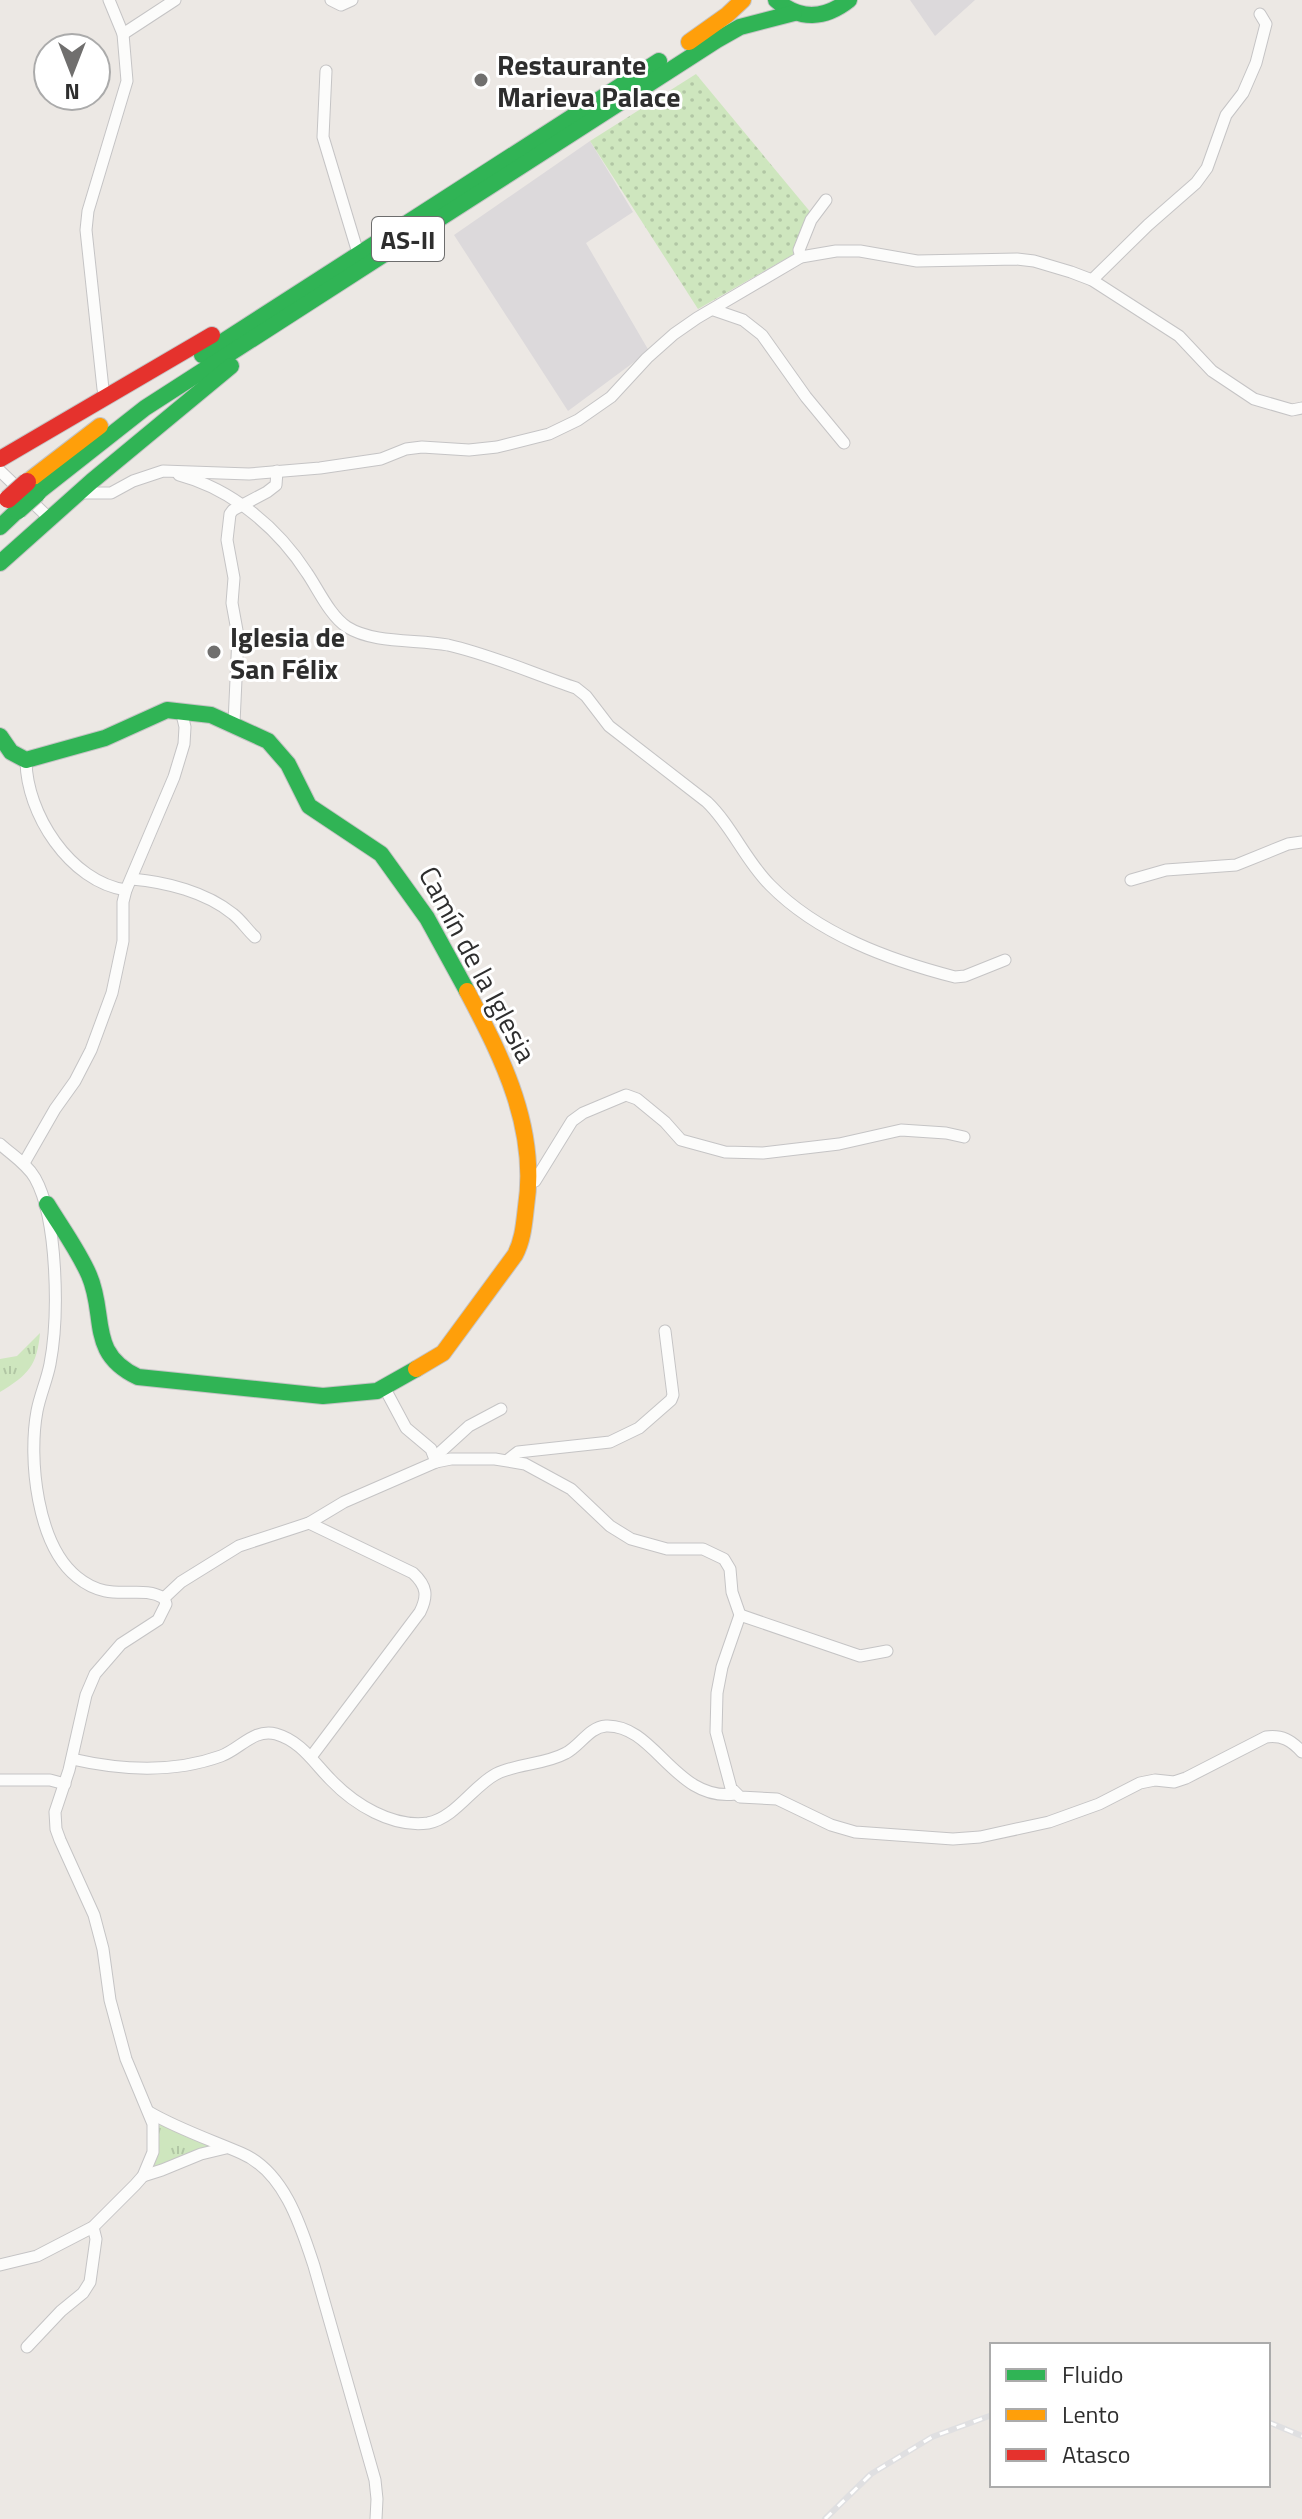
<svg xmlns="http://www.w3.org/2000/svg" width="1302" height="2519" viewBox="0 0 1302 2519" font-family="'Titillium Web',sans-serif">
	<defs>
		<pattern id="grass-dots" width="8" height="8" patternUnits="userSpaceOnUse" patternTransform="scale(2)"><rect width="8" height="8" fill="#cee6be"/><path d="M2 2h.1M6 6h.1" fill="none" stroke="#b1c6a4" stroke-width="1.8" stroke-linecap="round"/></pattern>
		<pattern id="park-tufts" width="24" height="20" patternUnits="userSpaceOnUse" patternTransform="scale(2)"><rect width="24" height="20" fill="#cee6be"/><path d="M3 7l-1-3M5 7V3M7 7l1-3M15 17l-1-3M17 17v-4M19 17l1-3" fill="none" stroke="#b1c6a4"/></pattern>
	</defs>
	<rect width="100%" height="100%" fill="#ece8e4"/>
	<g fill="#dcd9db">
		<polygon points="910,0 975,0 935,36"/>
		<polygon points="590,141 633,212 586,243 649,351 568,411 454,235"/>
	</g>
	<polygon fill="url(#grass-dots)" points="696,74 812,214 794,254 698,309 590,141"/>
	<g fill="url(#park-tufts)">
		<path d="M40 1333C37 1366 28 1375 0 1392V1359L17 1356Z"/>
		<polygon points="162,2123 216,2142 216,2150 152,2169 154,2131"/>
	</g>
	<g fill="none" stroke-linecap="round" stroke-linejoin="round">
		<g stroke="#c5c4c5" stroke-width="13">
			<g id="street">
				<polyline points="331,0 341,5 352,0"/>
				<polyline points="123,34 175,0"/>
				<polyline points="326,71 323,137 358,253"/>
				<polyline points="801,257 799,250 811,220 826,200"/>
				<polyline points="1092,280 1148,225 1196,183 1207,168 1226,115 1243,93 1256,63 1266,24 1260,14"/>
				<polyline points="714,310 743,320 762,335 806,397 844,443"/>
				<polyline points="107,394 103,389 86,230 88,211 127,81 123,34 109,0"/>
				<polyline points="0,471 50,519"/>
				<path d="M179 475C232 489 278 528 307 573 318 589 330 616 347 627 374 644 418 639 448 645 492 655 534 674 576 688L586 696 609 726 707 802C732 826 745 860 770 885 818 934 889 960 955 977L965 976 1005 960"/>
				<polyline points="82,493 111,493 133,481 163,471 249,474 320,468 381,459 406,449 422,447 469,450 497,447 549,434 578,420 611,397 647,358 674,334 697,318 801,257 836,251 860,251 917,261 1017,259 1034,261 1071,272 1092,280 1179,336 1212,371 1254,399 1292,410 1302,408"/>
				<polyline points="234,723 238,636 232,603 234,578 227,540 230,514 233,510 267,492 276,485 277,471"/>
				<path d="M26 760C26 813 70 882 126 890"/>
				<path d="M132 879C166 882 206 892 233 914 242 921 247 930 255 937"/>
				<polyline points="1131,880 1166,870 1236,865 1288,844 1302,842"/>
				<path d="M0 1144C12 1155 27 1164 35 1178 58 1219 59 1317 50 1364 47 1380 40 1395 37 1411 28 1459 37 1545 77 1577 111 1605 138 1583 164 1598L166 1604 158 1620 121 1644 95 1674 86 1695 69 1770 55 1812 56 1829 60 1840 94 1915 103 1949 110 2000 126 2059 153 2124V2152L143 2176 135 2185 93 2227 37 2256 0 2265"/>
				<polyline points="24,1163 55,1109 75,1081 91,1050 112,993 123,941 123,902 126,890 174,777 184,744 185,727 181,710"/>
				<polyline points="530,1182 535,1181 572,1121 583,1113 626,1095 637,1099 665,1122 681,1140 725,1152 763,1153 839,1144 901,1130 946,1133 964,1137"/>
				<polyline points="384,1387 406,1428 431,1449 436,1462"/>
				<polyline points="435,1457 469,1426 501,1409"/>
				<polyline points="509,1459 518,1452 610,1442 639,1428 671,1400 673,1395 665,1331"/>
				<path d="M309 1523 413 1573C427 1586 428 1596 420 1612L311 1757"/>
				<path d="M164 1598 181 1582 239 1546 309 1523 344 1502 436 1462 451 1459H495L525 1464 571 1489 610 1526 631 1539 667 1549H703L724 1559 730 1569 732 1592 740 1615 722 1667 717 1693 716 1732 731 1788 740 1797 777 1799 831 1825 855 1832 953 1839 980 1837 1049 1822 1099 1804 1140 1783 1155 1780 1174 1782 1186 1778 1266 1737C1282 1735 1291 1740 1302 1752"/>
				<polyline points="740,1615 860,1656 887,1651"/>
				<path d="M72 1759C120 1770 174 1773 221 1756 240 1749 254 1728 276 1734 301 1741 314 1763 331 1780 354 1804 392 1828 428 1823 455 1818 473 1786 496 1774 518 1763 544 1765 566 1753 580 1746 589 1727 606 1726 655 1724 675 1802 735 1794"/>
				<polyline points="0,1780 50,1780 65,1784"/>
				<path d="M149 2112C178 2129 211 2140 241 2153 284 2171 301 2226 314 2266L375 2480 377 2499 376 2519"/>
				<polyline points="143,2176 162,2170 201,2154 226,2148"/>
				<polyline points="27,2347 61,2311 83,2293 90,2282 96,2239 93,2227"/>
			</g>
		</g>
		<g stroke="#c5c4c5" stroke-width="18">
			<g id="fast">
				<path d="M776 0C800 21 825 19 849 0"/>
				<polyline points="202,355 659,61"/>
				<polyline points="37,493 145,408 717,40 740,27 794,13"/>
				<polyline points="0,527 18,510"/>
				<polyline points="0,563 92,481 231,366"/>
				<polyline points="0,736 11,752 26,760 105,738 167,710 211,715 268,741 288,764 309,806 381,854 427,918 467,991"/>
				<path d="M47 1204C61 1227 78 1250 89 1275 107 1316 87 1353 138 1377L323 1396 377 1391 416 1369"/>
			</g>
		</g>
		<g stroke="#c5c4c5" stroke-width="18">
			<g id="slow">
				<polyline points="689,42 727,15 743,0"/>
				<polyline points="27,482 100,426"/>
				<path d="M416 1369 443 1353 515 1255C523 1240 524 1224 526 1207 538 1129 503 1059 467 991"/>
			</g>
		</g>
		<g stroke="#c5c4c5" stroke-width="18">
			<polyline id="jam" points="0,459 212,335"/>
		</g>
		<use href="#street" stroke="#fcfcfb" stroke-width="11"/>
		<use href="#fast" stroke="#30b455" stroke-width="16"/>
		<use href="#slow" stroke="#ff9f0a" stroke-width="16"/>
		<use href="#jam" stroke="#e5322d" stroke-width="16"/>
		<g stroke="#dfdfe1" stroke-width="6">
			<g id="rail">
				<polyline points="1268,2422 1302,2436"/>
				<polyline points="825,2519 871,2474 932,2437 992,2415"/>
			</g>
		</g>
		<use href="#rail" stroke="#fff" stroke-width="3" stroke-dasharray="9" stroke-linecap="butt"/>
		<g stroke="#c6c5c4" stroke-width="20" stroke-linecap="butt">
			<polyline id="fast-bridge" points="18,510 37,493"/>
		</g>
		<g stroke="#c6c5c4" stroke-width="20" stroke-linecap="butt">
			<polyline id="jam-bridge" points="8,499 27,482"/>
		</g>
		<use href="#fast-bridge" stroke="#30b455" stroke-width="18"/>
		<use href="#jam-bridge" stroke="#e5322d" stroke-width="18"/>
	</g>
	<g fill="#706f6e" stroke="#fff" stroke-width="3">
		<circle cx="481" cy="80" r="8"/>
		<circle cx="214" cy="652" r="8"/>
	</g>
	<g text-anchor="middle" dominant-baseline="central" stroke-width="6" stroke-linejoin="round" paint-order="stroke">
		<rect fill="#fff" stroke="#6d6d6d" stroke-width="2" x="372" y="217" width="72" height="44" rx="6"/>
		<g font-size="26" font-weight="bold" fill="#2e2e2e">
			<text x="408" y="239">AS-II</text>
		</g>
		<g font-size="28" font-weight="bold" fill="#2e2e2e" stroke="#fff" text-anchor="start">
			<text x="497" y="64">Restaurante<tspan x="497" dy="32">Marieva Palace</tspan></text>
			<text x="230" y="636">Iglesia de<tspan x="230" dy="32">San Félix</tspan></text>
		</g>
		<g font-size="28" fill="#2e2e2e" stroke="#fff">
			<text transform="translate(478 964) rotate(62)">Camín de la Iglesia</text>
		</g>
	</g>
	<rect x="990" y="2343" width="280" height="144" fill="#ffffff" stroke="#ababab" stroke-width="2"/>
	<rect x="1006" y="2369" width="40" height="12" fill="#30b455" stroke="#ababab" stroke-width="2"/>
	<text x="1062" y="2383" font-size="24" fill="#2e2e2e">Fluido</text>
	<rect x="1006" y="2409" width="40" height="12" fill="#ff9f0a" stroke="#ababab" stroke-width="2"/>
	<text x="1062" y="2423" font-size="24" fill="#2e2e2e">Lento</text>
	<rect x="1006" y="2449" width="40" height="12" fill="#e5322d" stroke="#ababab" stroke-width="2"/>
	<text x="1062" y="2463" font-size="24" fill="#2e2e2e">Atasco</text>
	<g transform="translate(72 72) rotate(180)"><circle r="38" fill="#ffffff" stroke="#ababab" stroke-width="2"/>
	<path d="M0-6L14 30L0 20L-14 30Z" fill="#706f6e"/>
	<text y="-12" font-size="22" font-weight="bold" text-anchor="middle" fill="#2e2e2e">N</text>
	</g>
</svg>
